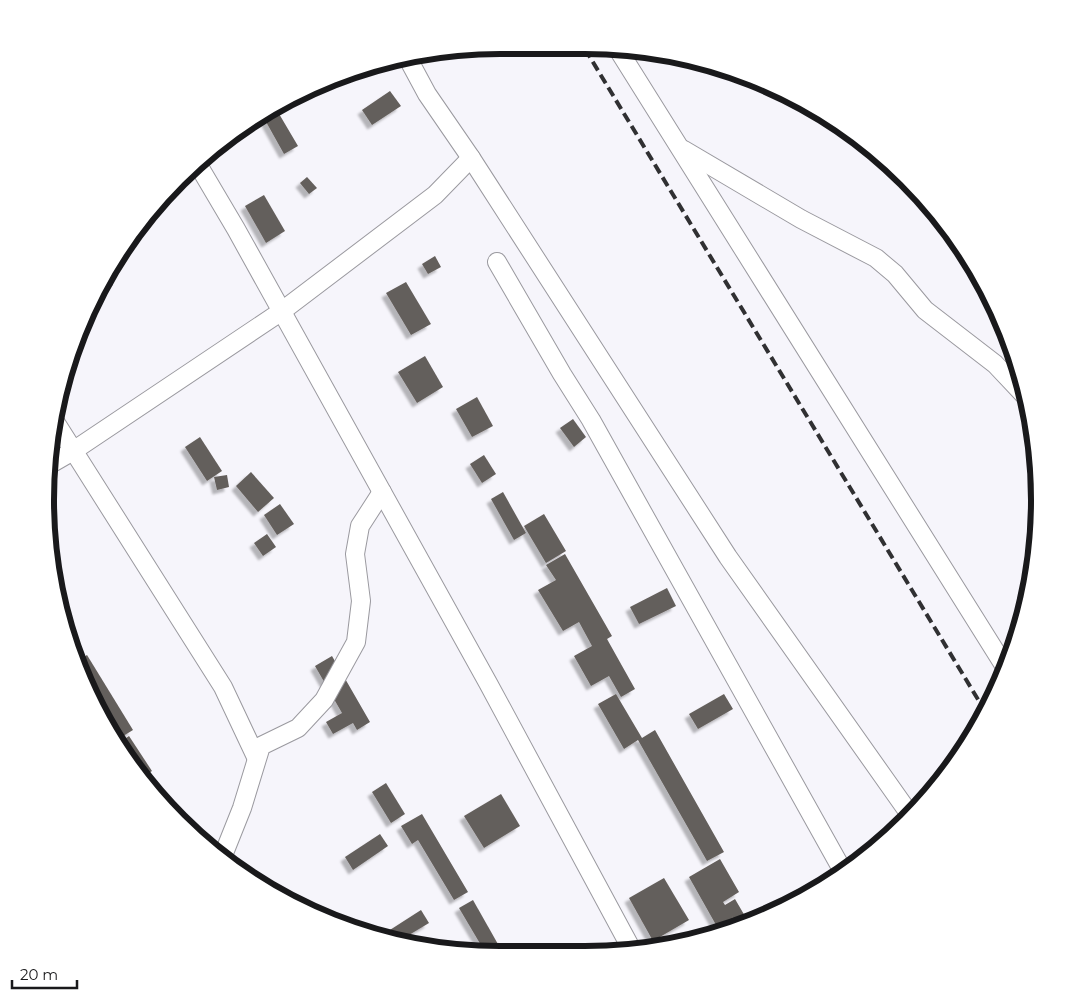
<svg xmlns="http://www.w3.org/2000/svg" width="1085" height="1000" viewBox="0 0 1085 1000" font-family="Montserrat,sans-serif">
	<defs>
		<filter id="shadow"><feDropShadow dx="-4.5" dy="4.5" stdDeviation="1" flood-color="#0004"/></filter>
	</defs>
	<rect width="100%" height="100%" fill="#f6f5fb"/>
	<g fill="#645f5b" filter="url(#shadow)">
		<polygon points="390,91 401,106 372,125 362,110"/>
		<polygon points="275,107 298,146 284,154 265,120 260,123 257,118"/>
		<polygon points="307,177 317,188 309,194 300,183"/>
		<polygon points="264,195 285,231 266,243 245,206"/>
		<polygon points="435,256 441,267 428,274 422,264"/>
		<polygon points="106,272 113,285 102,291 100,288"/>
		<polygon points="406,282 431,324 411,335 386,293"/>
		<polygon points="425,356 443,387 417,403 398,372"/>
		<polygon points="477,397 493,426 472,437 456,409"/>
		<polygon points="573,419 586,437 574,447 560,428"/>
		<polygon points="200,437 222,471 207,481 185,447"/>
		<polygon points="484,455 496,474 482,483 470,464"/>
		<polygon points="251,472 274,498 258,512 236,486"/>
		<polygon points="227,475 229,487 217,490 214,477"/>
		<polygon points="503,492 526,533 514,540 491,499"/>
		<polygon points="280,504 294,524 277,535 264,515"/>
		<polygon points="544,514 566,551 546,563 524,526"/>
		<polygon points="267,534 276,547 263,556 254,543"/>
		<polygon points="565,554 612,636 607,639 635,689 621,697 609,676 591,686 574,656 592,646 579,622 563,631 538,590 556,580 546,565"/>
		<polygon points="667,588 676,606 639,624 630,607"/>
		<polygon points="87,655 133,730 115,741 80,674 76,662"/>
		<polygon points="332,656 370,722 357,730 353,723 333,734 326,722 342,713 315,666"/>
		<polygon points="616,694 642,738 655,730 724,852 707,861 638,740 624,749 598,704"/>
		<polygon points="724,694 733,709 698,729 689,714"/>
		<polygon points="129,736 152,771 143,777 122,753 117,744"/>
		<polygon points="386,783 405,814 391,823 372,792"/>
		<polygon points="501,794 520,826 484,848 464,816"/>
		<polygon points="422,814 468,892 454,900 418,840 412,844 401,826"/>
		<polygon points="380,834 388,846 353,870 345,857"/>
		<polygon points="720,859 739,892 723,902 725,905 735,899 749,923 738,927 732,916 737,927 720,932 689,877"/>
		<polygon points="664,878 689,920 653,941 629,898"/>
		<polygon points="473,900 503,953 485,952 459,908"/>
		<polygon points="421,910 429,923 399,941 379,937"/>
	</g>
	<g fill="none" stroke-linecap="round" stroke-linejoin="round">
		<g stroke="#9a999f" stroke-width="20">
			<g id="street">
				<polyline points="619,51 1007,670"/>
				<polyline points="406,55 427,94 471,158 728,557 911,816"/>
				<polyline points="684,150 801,219 876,258 895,274 925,310 995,364 1027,398"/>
				<polyline points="197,163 236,229 488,683 632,950"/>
				<polyline points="497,262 562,374 591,420 844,873"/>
				<polyline points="54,420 223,687 256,757"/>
				<polyline points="47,466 73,451 282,311 435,195 471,158"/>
				<polyline points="222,858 242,808 261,746 298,728 324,700 356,642 361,601 355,554 360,526 382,492"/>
			</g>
		</g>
		<use href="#street" stroke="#fff" stroke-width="18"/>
		<polyline stroke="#303032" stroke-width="4" stroke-dasharray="10 5" stroke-linecap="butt" points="585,49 985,711"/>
	</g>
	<path d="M0 0H1085V1000H0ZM500 54H585A446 446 0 0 1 1031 500V500A446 446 0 0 1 585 946H500A446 446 0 0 1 54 500V500A446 446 0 0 1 500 54Z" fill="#fff" fill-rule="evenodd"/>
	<path fill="none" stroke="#19191b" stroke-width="6" d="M500 54H585A446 446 0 0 1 1031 500V500A446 446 0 0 1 585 946H500A446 446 0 0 1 54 500V500A446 446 0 0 1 500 54Z"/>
	<path d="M12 980v8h65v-8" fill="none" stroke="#19191b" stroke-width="2.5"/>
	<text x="20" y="980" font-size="15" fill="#19191b" stroke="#ffffff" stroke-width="4" paint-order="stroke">20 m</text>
</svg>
